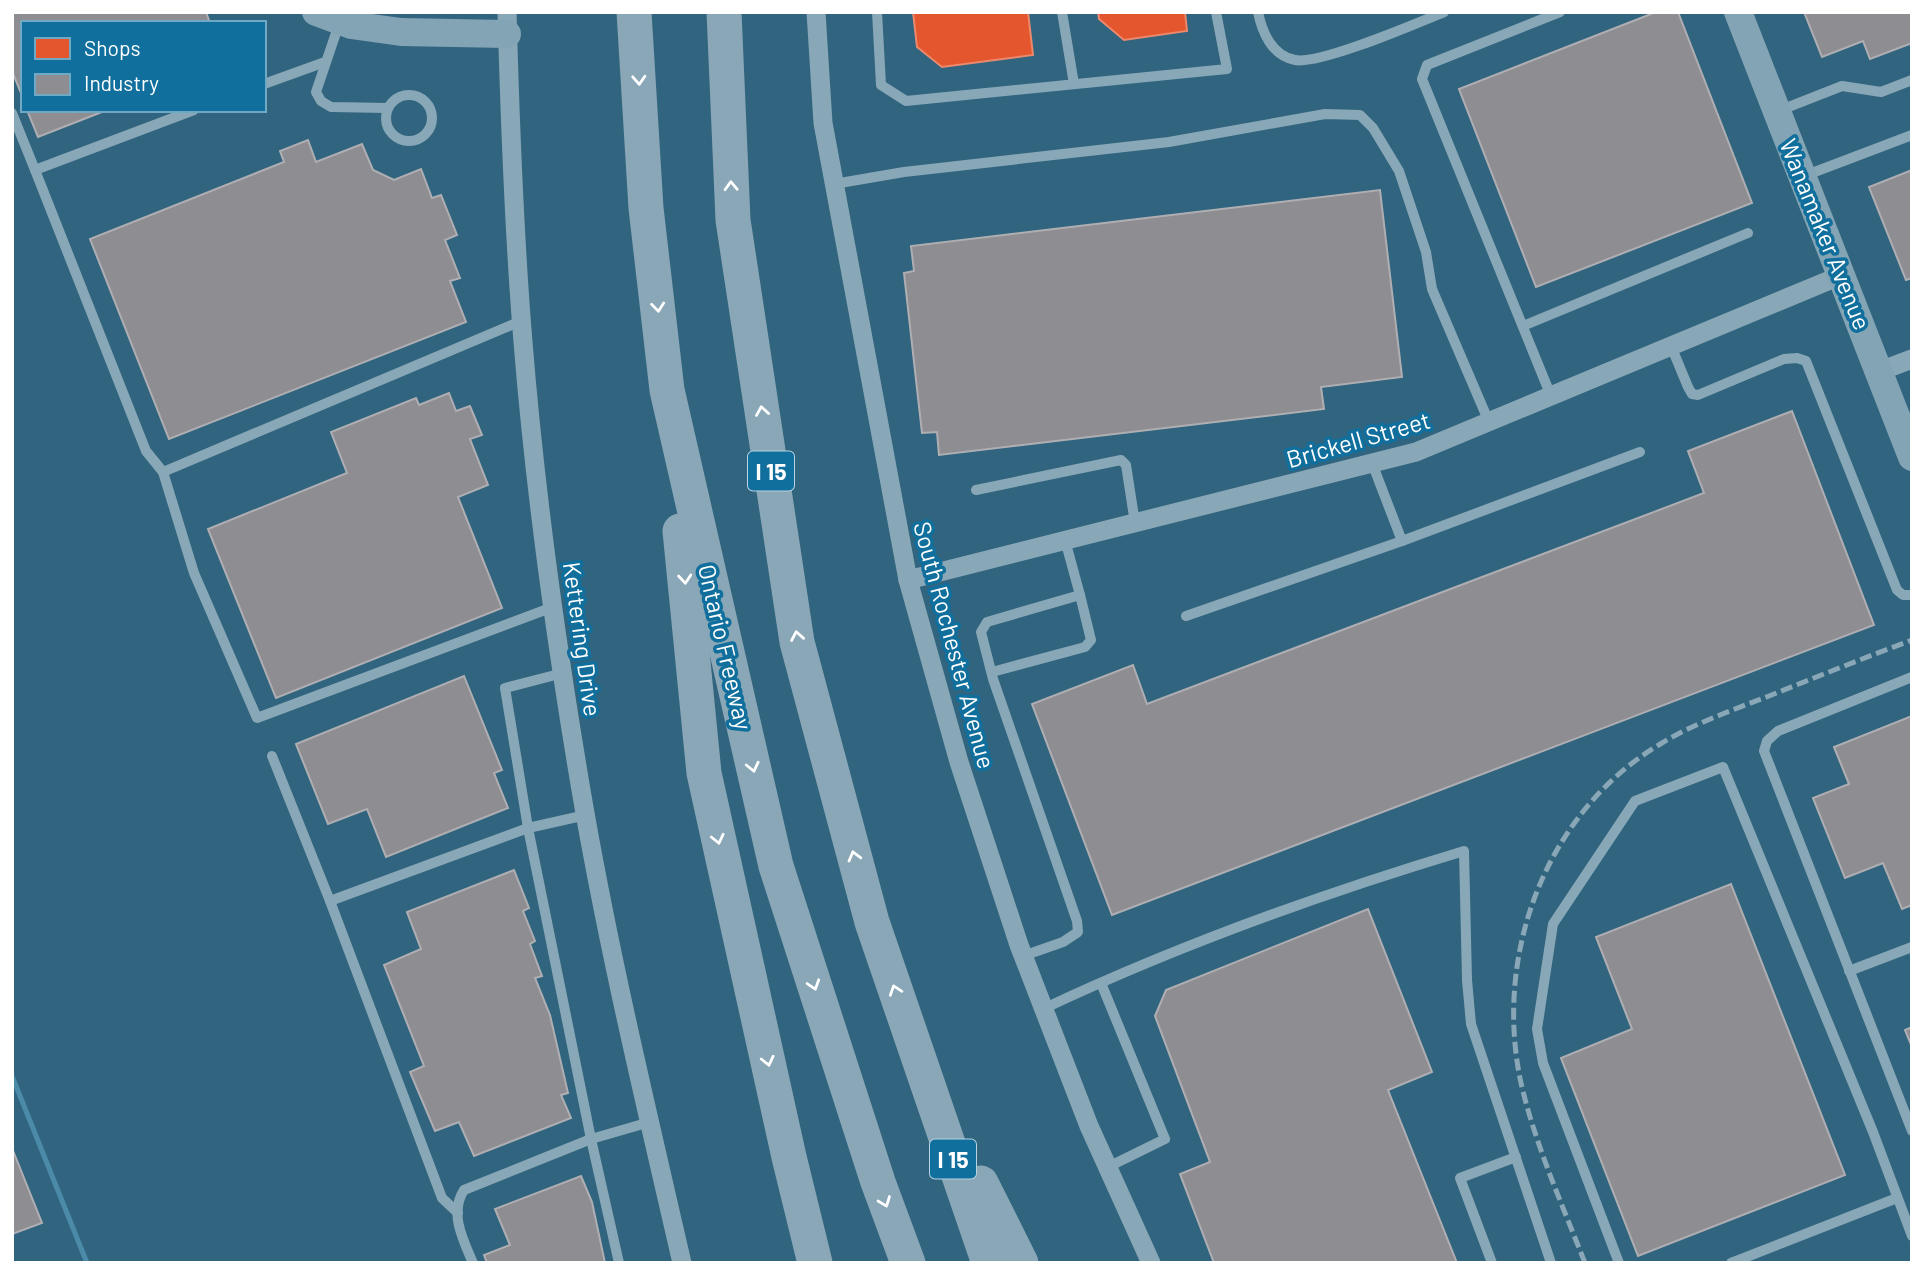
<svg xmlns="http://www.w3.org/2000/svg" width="1924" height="1275" viewBox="0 0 1924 1275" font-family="Barlow,sans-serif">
	<rect width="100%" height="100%" fill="#31647e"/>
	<g fill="#e4572e" stroke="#ec896d" stroke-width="2">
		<polygon points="913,12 1028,12 1033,55 942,67 917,47"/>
		<polygon points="1098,12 1185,12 1187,31 1124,40 1099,19"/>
	</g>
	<g fill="#8d8d92" stroke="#afafb3" stroke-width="2">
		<polygon points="12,12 206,12 210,23 23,23 23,98 12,71"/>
		<polygon points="1656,12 1678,12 1752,203 1536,287 1459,89"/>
		<polygon points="1804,12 1912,12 1912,43 1870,59 1863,41 1822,57"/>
		<polygon points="27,110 107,110 38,137"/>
		<polygon points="308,140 316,162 362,144 373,170 394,180 421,169 432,198 441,195 457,235 445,240 460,278 450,281 466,322 169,439 90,239 284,162 280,151"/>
		<polygon points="1912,170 1912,278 1906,280 1869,187"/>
		<polygon points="1380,190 1402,377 1321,387 1324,409 939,455 937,432 922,433 904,273 914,271 911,246"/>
		<polygon points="449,393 456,411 470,406 482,435 470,439 488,485 458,497 502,608 276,698 208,529 347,473 331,432 416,398 419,405"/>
		<polygon points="1792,411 1874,625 1112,915 1032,704 1133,665 1147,704 1704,493 1688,451"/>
		<polygon points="464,676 502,770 494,773 508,808 386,857 367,809 328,824 296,744"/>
		<polygon points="1912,716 1912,905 1902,909 1883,863 1845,878 1813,798 1849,784 1834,747"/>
		<polygon points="514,870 529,908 523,911 535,941 530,944 542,976 535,978 550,1015 568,1093 561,1095 571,1118 474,1156 459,1122 435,1131 410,1072 424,1066 384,965 421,949 407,912"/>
		<polygon points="1731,884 1845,1175 1638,1256 1561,1058 1632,1029 1596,937"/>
		<polygon points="1368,909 1432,1072 1388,1090 1457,1263 1214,1263 1180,1174 1210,1162 1155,1016 1166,990"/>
		<polygon points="1912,1027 1912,1047 1905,1030"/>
		<polygon points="12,1148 42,1223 12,1234"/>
		<polygon points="581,1176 592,1202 605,1263 487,1263 484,1255 510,1245 495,1209"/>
	</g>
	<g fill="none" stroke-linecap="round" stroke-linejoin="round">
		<polyline stroke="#4b8ba9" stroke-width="5" points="12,1076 87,1263"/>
		<g stroke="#89a8b7" stroke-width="10">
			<polyline points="877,12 881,85 906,101 1227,69 1216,12"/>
			<polyline points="1062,12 1074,84"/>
			<path d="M1258 12C1262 32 1272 56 1295 60 1320 65 1417 23 1444 12"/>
			<polyline points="340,21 316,92 321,101 331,107 388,108"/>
			<polyline points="264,84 325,62"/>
			<circle cx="409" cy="118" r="23"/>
			<polyline points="194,110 35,170 146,451 163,472 521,321"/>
			<polyline points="1778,111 1842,86 1881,92 1912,80"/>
			<polyline points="12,113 35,170"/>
			<polyline points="1804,176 1912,135"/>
			<polyline points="834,184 904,172 1169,142 1325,114 1360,115 1373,128 1399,171 1426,252 1432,289 1489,422"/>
			<polyline points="1523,326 1748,233"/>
			<polyline points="1671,346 1688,387 1692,394 1698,395 1784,359 1797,358 1806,361 1897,590 1903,595 1912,595"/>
			<polyline points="1551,396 1422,79 1427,65 1560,12"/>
			<polyline points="163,472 194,573 257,718 553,607"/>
			<polyline points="976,490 1121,460 1126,465 1135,523"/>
			<polyline points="1402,541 1640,452"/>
			<polyline points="1186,616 1402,541 1372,463"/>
			<polyline points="992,672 1085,647 1091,640 1080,595"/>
			<polyline points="1912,677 1778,731 1767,741 1764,751 1912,1131"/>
			<polyline points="272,756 330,901"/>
			<polyline points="586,815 528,828 591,1139 619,1263"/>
			<polyline points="1023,956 1063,942 1078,932 1077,921 993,679 981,632 987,622 1080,595 1065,540"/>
			<polyline points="1849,971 1912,947"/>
			<polyline points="1101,983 1165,1139 1108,1167"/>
			<path d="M1043 1009C1179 945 1321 894 1464 851L1467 980 1471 1024 1551 1263"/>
			<polyline points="458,1213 442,1198 330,901 528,828 505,688 563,673"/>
			<path d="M473 1263C463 1240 449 1213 464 1190L591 1139 650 1122"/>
			<polyline points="1492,1263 1460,1178 1516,1157"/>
			<polyline points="1619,1263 1543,1063 1537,1029 1553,924 1635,801 1723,767 1873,1132 1912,1236"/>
			<polyline points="1731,1263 1897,1198"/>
		</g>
		<g stroke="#89a8b7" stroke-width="19">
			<path d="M507 12C510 122 514 233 523 342 535 492 556 642 581 790 608 949 646 1106 682 1263"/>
			<polyline points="816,12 823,123 908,580 959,762 1019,945 1089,1126 1151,1263"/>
			<polyline points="1880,371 1912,359"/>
			<polyline points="908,580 1416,452 1842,275"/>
		</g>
		<g stroke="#83a4b4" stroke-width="28">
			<polyline points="316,12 351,25 401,32 507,34"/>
			<polyline points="1738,12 1912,457"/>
		</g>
		<g stroke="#89a7b6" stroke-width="35">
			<polyline points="634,12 646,208 667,390 776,866 878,1182 908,1263"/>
			<polyline points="724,12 733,220 797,642 872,922 989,1263"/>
			<polyline points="680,531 704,773 789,1157 815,1263"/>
			<polyline points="981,1183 1021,1263"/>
		</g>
		<path stroke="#89a7b6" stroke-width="5" stroke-dasharray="12 5" stroke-linecap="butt" d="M1585 1263C1562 1204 1535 1144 1521 1083 1493 954 1546 811 1662 743 1695 723 1733 710 1769 696 1816 677 1864 658 1912 640"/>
	</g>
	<defs><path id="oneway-chevron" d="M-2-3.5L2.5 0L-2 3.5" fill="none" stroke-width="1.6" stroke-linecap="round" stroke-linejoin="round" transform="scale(1.75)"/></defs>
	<g stroke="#fff">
		<use href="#oneway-chevron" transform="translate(639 80) rotate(87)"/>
		<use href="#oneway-chevron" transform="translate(731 186) rotate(-92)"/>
		<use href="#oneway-chevron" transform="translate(658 307) rotate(84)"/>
		<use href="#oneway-chevron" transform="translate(762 411) rotate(-99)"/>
		<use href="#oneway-chevron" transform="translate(685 579) rotate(85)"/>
		<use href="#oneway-chevron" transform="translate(797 636) rotate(-100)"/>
		<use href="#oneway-chevron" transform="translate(753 767) rotate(77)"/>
		<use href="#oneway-chevron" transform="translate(718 839) rotate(77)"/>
		<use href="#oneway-chevron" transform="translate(854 856) rotate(-105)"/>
		<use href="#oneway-chevron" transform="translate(814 985) rotate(72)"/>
		<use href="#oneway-chevron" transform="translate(895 990) rotate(-109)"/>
		<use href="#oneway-chevron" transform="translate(768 1061) rotate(77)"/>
		<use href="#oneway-chevron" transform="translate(885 1202) rotate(69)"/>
	</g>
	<g text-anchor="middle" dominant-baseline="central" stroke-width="7" stroke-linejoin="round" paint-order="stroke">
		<g fill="#116f9d" stroke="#b8d4e2" stroke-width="2">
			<rect x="748" y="451.5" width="46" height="39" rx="5"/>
			<rect x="930" y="1139.5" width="46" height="39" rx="5"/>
		</g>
		<g font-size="23" font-weight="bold" fill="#fff">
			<text x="771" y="471">I 15</text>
			<text x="953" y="1159">I 15</text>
		</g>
		<g font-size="24" fill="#fff" stroke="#116f9d">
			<text transform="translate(1826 234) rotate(68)">Wanamaker Avenue</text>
			<text transform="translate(1358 439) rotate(-16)">Brickell Street</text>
			<text transform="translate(583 639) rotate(82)">Kettering Drive</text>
			<text transform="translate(955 645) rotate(75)">South Rochester Avenue</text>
			<text transform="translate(726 647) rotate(77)">Ontario Freeway</text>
		</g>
	</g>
	<rect width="1924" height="1275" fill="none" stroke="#ffffff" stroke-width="28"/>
	<rect x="21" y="21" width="245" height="91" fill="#116f9d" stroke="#70a9c4" stroke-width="2"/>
	<rect x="35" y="38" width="35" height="21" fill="#e4572e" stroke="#70a9c4" stroke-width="2"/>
	<text x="84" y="56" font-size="21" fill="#ffffff">Shops</text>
	<rect x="35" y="74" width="35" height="21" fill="#8d8d92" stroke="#70a9c4" stroke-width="2"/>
	<text x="84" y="91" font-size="21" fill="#ffffff">Industry</text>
</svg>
